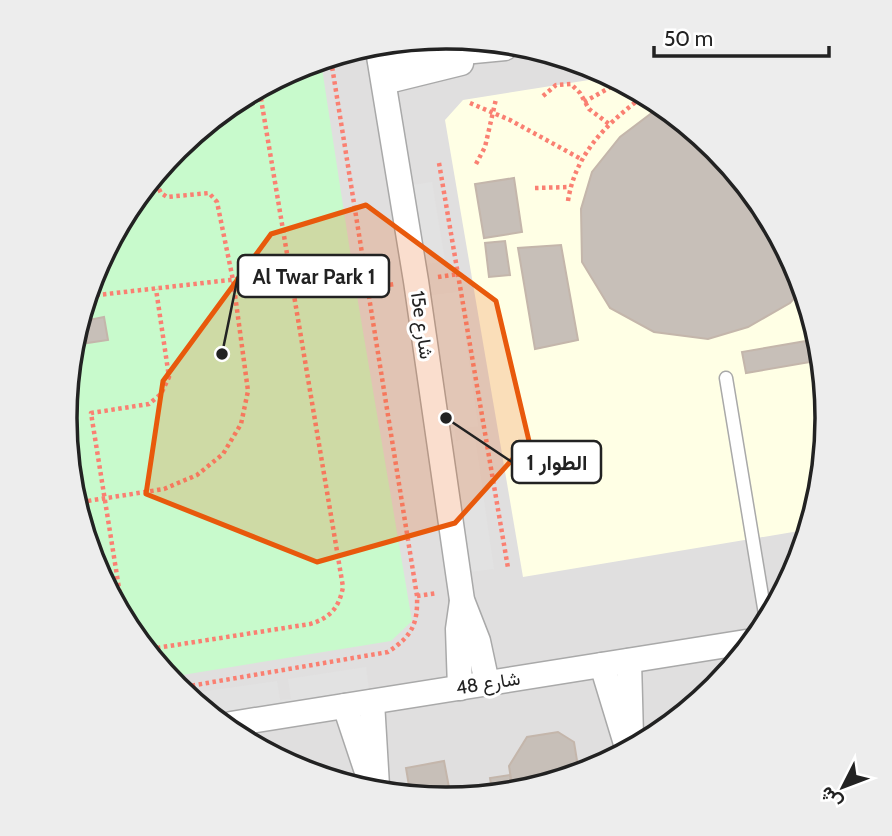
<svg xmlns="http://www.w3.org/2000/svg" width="892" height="836" viewBox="0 0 892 836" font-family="Cabin,Vazirmatn,sans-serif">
	<rect width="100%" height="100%" fill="#f2efe9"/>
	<circle fill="#e0dfdf" cx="446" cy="418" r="376"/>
	<polygon fill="#ffffe5" points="608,77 716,149 798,272 827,418 805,530 523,577 445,120 463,100"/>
	<polygon fill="#c8facc" points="321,62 356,290 412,621 391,641 170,677 94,564 65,418 94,272 177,148 300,66"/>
	<g fill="#e2e2e2">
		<polygon points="432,182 445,261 419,265 406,186"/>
		<polygon points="459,292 478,426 454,429 456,441 475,438 494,569 464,573 425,296"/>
		<polygon points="366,667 370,698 225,720 186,694 277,681 280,700 291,699 288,679"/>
	</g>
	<g fill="#c7bfb8" stroke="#c4b6ab" stroke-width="2">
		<polygon points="657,109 716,149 798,272 802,290 790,303 748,327 708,339 654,332 610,308 582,262 581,209 592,172 620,137"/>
		<polygon points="514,178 522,232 484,238 475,184"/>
		<polygon points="505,241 510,275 489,277 485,243"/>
		<polygon points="561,245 578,340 535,349 518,248"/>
		<polygon points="104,317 108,340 87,343 84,321"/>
		<polygon points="812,340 816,361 746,373 742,352"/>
		<polygon points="558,732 574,742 579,773 512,786 509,766 527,737"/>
		<polygon points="444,761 451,798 446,799 410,792 406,768"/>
		<polygon points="510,775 512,786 492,790 490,778"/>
	</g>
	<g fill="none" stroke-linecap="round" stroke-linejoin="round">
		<g stroke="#a9a9a9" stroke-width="15">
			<polyline id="service" points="726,378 765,614"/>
		</g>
		<g stroke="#a9a9a9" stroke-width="27">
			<g id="minor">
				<polyline points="378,50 416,281 462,600 478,641 487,683"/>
				<polyline points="380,60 505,48"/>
				<polyline points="384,82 461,63"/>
				<polyline points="629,661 631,737"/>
				<polyline points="602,665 627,747"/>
				<polyline points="460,688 458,629 462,601"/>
				<polyline points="372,702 377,786"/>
				<polyline points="345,706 370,781"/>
				<polyline points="231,724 746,642"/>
			</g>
		</g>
		<g stroke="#fa8072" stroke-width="4.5" stroke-dasharray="3.5 3.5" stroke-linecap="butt">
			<polyline points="543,96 556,85 571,84 580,93 589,109 609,124"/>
			<polyline points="584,102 618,83"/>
			<polyline points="470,103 510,120 581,159"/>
			<polyline points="439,163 508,568"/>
			<polyline points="476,164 485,147 496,99"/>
			<polyline points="535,188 570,187"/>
			<path d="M568 201C575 155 605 125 641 98"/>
			<polyline points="438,277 458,274"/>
			<polyline points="369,288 395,284"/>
			<polyline points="89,296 291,273"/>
			<polyline points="81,502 164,489 197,475 223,454 241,424 248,391 233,280 217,202 209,193 167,197 161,193 155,181"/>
			<polyline points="417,596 437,593"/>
			<polyline points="122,607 91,413 149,404 161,394 169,377 156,289"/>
			<path d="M150 649 310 624C330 618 339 608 343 587L260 93"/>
			<path d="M178 688 388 652C412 636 418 624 417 596L331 60"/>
		</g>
		<use href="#service" stroke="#fff" stroke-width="12"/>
		<use href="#minor" stroke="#fff" stroke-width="24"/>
	</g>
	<path fill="#e8590c" fill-opacity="0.2" stroke="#e8590c" stroke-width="5" stroke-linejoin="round" d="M366 205 496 301 529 441 455 523 317 562 146 494 163 381 271 234Z"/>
	<g text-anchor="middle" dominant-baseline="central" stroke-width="6" stroke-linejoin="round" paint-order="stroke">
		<g font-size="19" fill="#222" stroke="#fff">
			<text transform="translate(422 325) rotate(82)">15e شارع</text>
			<text transform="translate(488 683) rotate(-9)">شارع 48</text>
		</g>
	</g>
	<path d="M0 0H892V836H0ZM77 418a369 369 0 1 1 738 0a369 369 0 1 1-738 0Z" fill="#ededed" fill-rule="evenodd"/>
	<path fill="none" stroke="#222" stroke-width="3.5" d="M77 418a369 369 0 1 1 738 0a369 369 0 1 1-738 0Z"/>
	<path fill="none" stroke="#222" stroke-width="2.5" d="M222 354L238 276M446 418L512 462"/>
	<g fill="#222" stroke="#fff" stroke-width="2.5">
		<circle cx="222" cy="354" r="7"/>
		<circle cx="446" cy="418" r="7"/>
	</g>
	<g fill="#fff" stroke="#222" stroke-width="2.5">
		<rect x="238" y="255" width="151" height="42" rx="7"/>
		<rect x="512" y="441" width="89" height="42" rx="7"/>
	</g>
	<g font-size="21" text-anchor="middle" font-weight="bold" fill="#222">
		<text x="314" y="284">Al Twar Park 1</text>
		<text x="557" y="470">الطوار 1</text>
	</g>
	<g transform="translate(843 787) rotate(228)" stroke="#ffffff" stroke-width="5" paint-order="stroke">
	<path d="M0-5L12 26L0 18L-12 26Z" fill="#222222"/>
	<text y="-10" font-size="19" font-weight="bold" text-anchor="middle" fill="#222222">ش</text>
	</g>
	<path d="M654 46v10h175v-10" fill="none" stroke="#222222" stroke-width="3.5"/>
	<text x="664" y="46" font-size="21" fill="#222222" stroke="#ffffff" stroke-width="5" paint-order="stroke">50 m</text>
</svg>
